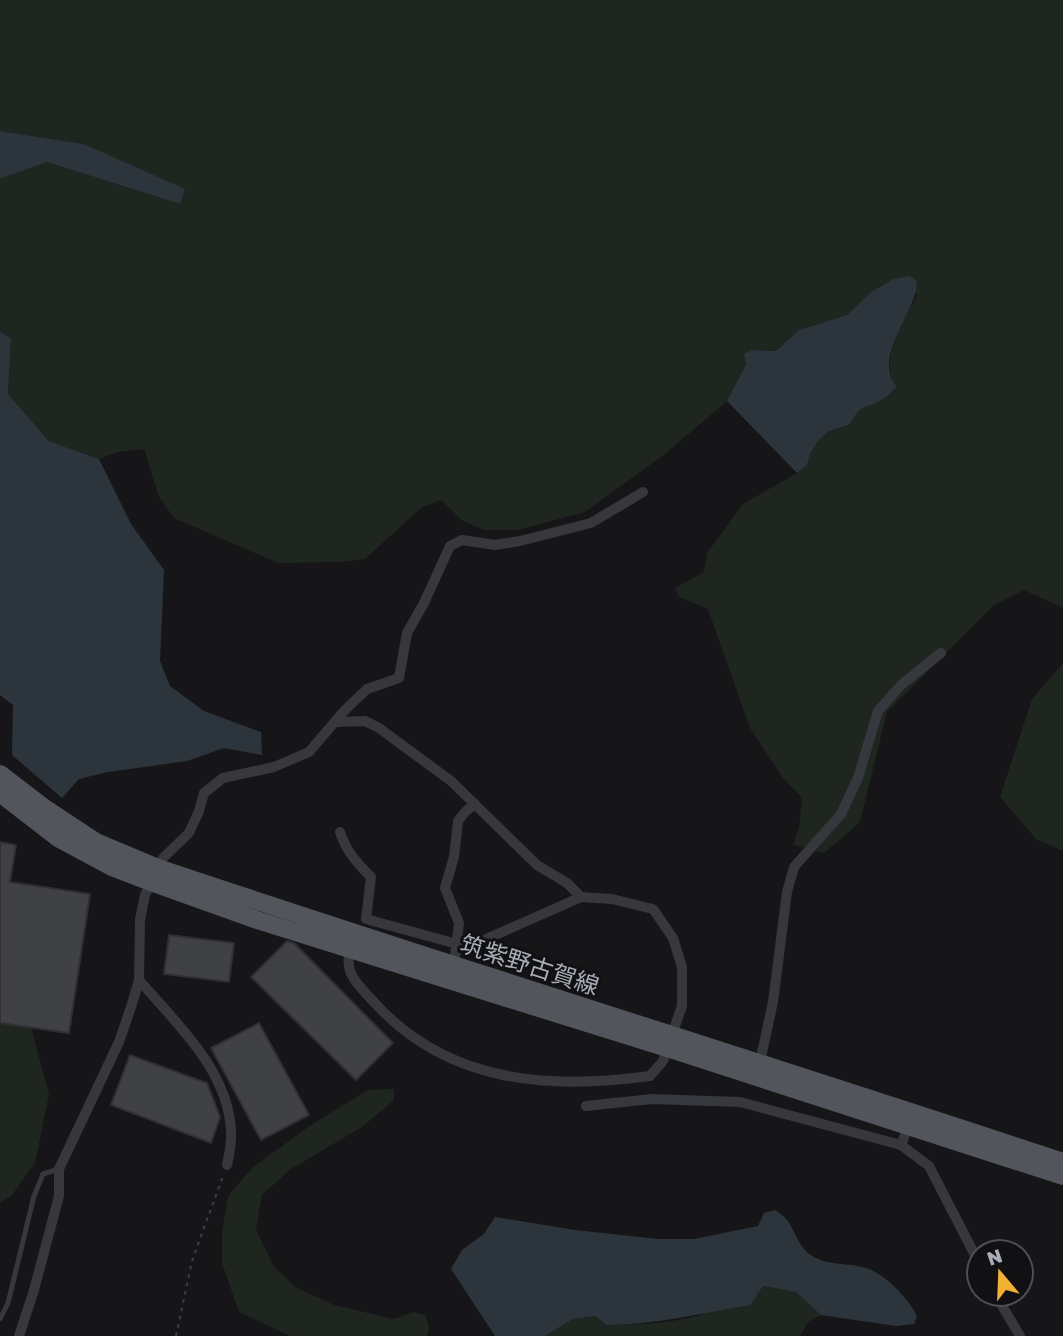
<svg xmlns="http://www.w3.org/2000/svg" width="1063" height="1336" viewBox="0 0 1063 1336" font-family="'Golos Text','Noto Sans JP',sans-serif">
	<rect width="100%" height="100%" fill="#161618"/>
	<g fill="#1e261f">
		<path d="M0 0H1063V608L1024 590 993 606 887 712 860 822 824 853 793 845 799 828 802 798 783 778 750 728 708 609 679 597 675 588 704 572 707 553 743 504 797 473 807 465 810 454 818 441 828 432 839 429 867 405 882 400 897 388C877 359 904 322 917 295L893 279 871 292 847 315 799 330 776 351 763 350 746 364 727 401 665 454 585 512 518 530H484L463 521 441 500 421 508 365 559 342 562 278 563 174 518 159 497 144 449 118 452 99 459 49 441 8 394 11 339 0 331V179L47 162 180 204 84 144 0 131Z"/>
		<polygon points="1063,663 1063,851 1036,839 1000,797 1032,699"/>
		<polygon points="0,1018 30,1024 49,1094 35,1163 12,1195 0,1203"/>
		<polygon points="394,1089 394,1100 362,1127 291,1169 262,1195 256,1230 274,1267 297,1288 334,1305 394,1319 413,1312 426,1315 429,1330 427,1336 290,1336 239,1312 222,1263 222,1233 228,1196 252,1168 311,1125 368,1090"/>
		<path d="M763 1286 796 1292 821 1315 808 1322 800 1336H545L573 1319 597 1316 606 1325C638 1325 679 1323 709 1312 727 1305 745 1294 763 1286Z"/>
	</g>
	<g fill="#2c353c">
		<polygon points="0,131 84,144 185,189 180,204 47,162 0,179"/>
		<path d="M909 276 917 281C917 314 871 355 897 387 893 391 888 396 883 399 867 409 861 403 850 424L828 432 818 441 810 454 807 465 797 473 727 401 746 364 744 354 752 350 776 351 799 330 847 315 871 292 893 279Z"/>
		<polygon points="0,331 11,339 8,394 49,441 99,459 131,524 164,570 160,661 170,686 204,711 261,732 262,755 224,748 187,761 108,772 79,779 62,798 12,755 13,705 0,695"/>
		<path d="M775 1210C779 1213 785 1217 788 1221 795 1232 798 1244 808 1253 826 1267 847 1262 866 1268 884 1273 910 1300 917 1316L914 1324 896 1326 821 1315 796 1292 763 1286 750 1305C702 1313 655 1325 606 1325L596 1316 573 1319 545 1336H495L451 1269 462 1250 484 1234 495 1217 575 1230 658 1239H694L758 1226 764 1213Z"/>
	</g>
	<g fill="#404145" stroke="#303034" stroke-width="2">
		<polygon points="0,842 16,845 10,882 90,894 69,1033 0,1023"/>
		<polygon points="169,935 234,943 229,982 164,974"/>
		<polygon points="287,941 294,943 393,1043 356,1080 251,977"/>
		<polygon points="259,1023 309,1115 261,1140 211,1048"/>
		<polygon points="130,1055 207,1083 220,1117 211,1143 111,1105"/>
	</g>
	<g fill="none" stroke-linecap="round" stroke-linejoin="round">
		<polyline stroke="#3d3f44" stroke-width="2" stroke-dasharray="3.5 5" stroke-linecap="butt" points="176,1336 192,1261 223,1176"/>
		<polyline stroke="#37383d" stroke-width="5" points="0,1319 8,1303 34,1196 43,1174 59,1169"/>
		<g stroke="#37383d" stroke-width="10">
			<polyline points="335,722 365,721 379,728 451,781 537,865 567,883 581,897"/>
			<path d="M340 832C346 851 357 863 371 877L366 919 457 944 484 940 581 897 612 899 653 909 673 938 682 967V1006L663 1061 650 1076C548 1090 446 1083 373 1001 355 982 343 972 351 946"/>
			<polyline points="454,965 459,923 445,888 454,857 458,821 466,811 475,804"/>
			<path d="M139 980C176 1023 229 1071 231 1132 232 1143 229 1154 227 1165"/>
			<polyline points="760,1062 773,1002 787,892 794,867 841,814 858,778 878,711 901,685 941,653"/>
			<polyline points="586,1106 652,1099 740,1102 901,1145"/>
			<polyline points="910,1122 901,1145 929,1166 979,1263"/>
			<polyline points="995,1294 1020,1336"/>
			<polyline points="19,1336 34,1290 59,1196 59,1169 119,1042 132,1004 139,980 140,920 145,895 163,858 189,833 199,811 204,793 223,778 274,767 309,752 345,710 367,689 399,678 407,633 424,603 450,546 462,540 495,545 520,541 591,523 643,492"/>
		</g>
		<g stroke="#53555c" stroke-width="18">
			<path d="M0 774 43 807 96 842 158 868C459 969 762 1062 1063 1162"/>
			<polyline points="0,793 58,838 112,867 151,882 257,920 667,1048 1063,1176"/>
		</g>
	</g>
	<g text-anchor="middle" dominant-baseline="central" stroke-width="6" stroke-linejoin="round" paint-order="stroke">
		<g font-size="24" fill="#a8adb8" stroke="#111113">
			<text transform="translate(530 964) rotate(18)">筑紫野古賀線</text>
		</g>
	</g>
	<g transform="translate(1000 1273) rotate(341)"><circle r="33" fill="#111113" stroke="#4d4f55" stroke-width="2"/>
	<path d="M0-5L12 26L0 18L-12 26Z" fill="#f2b134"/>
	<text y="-10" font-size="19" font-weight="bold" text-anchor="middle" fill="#a8adb8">N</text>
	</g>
</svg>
